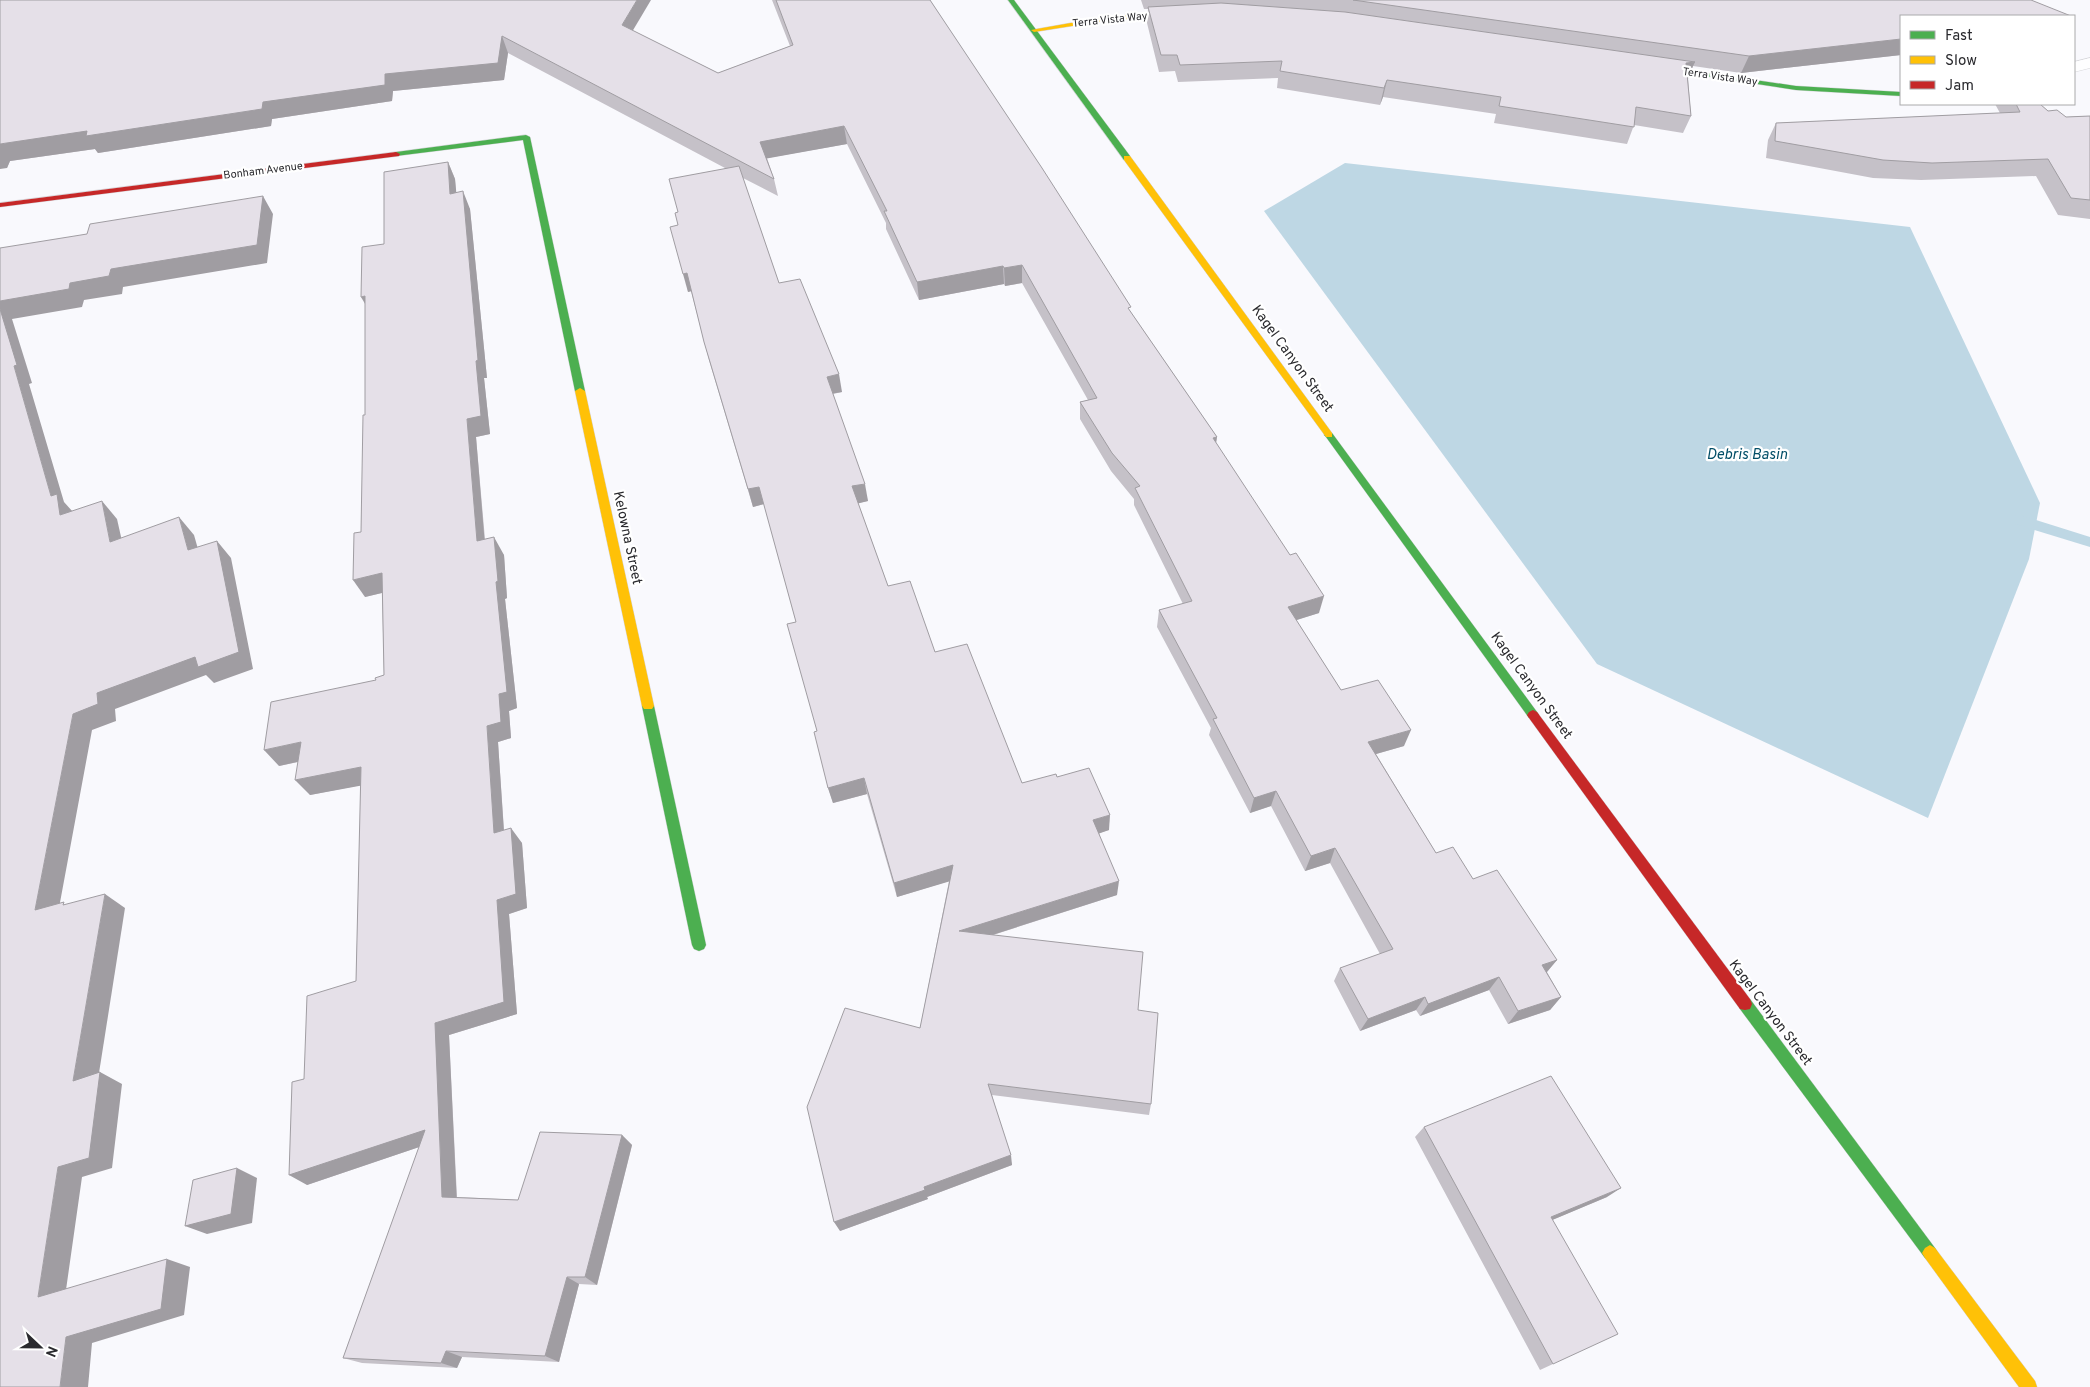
<svg xmlns="http://www.w3.org/2000/svg" width="2090" height="1387" viewBox="0 0 2090 1387" font-family="Overpass,sans-serif">
	<rect width="100%" height="100%" fill="#f9f9fd"/>
	<polygon fill="#bed7e4" points="1345,163 1910,227 2040,503 2029,559 1928,818 1597,664 1264,211"/>
	<g fill="none" stroke-linecap="round" stroke-linejoin="round">
		<polygon fill="#bed7e4" fill-rule="evenodd" points="2020,515 2090,537 2090,547 2015,524 2013,520 2015,516"/>
		<g stroke="#d6d6da" stroke-width="1">
			<polygon id="street" points="2090,58 2090,68 2074,72 2074,62"/>
		</g>
		<g stroke="#d6d6da" stroke-width="1">
			<g id="fast">
				<polygon points="1008,0 1014,0 1130,156 1130,160 1124,160"/>
				<polygon points="1654,65 1796,86 1901,92 1901,96 1796,90 1652,68 1651,67"/>
				<polygon points="526,135 530,137 585,391 580,394 575,391 523,140 396,156 392,154 396,152"/>
				<polygon points="1329,432 1332,433 1537,712 1539,715 1537,718 1529,718 1326,437 1324,435"/>
				<polygon points="648,701 652,703 654,706 706,945 704,949 699,951 694,949 692,945 642,706 644,703"/>
				<polygon points="1745,998 1750,999 1935,1248 1938,1253 1935,1258 1930,1261 1925,1258 1740,1009 1738,1004 1740,999"/>
			</g>
		</g>
		<g stroke="#d6d6da" stroke-width="1">
			<g id="slow">
				<polygon points="1185,12 1187,13 1187,15 1110,20 1034,32 1031,30 1110,16"/>
				<polygon points="1124,156 1130,156 1332,433 1332,437 1326,437 1124,160"/>
				<polygon points="580,388 585,391 654,706 652,709 644,709 642,706 575,391"/>
				<polygon points="1930,1245 1935,1248 2035,1381 2037,1387 2019,1387 1925,1258 1922,1253 1925,1248"/>
			</g>
		</g>
		<g stroke="#d6d6da" stroke-width="1">
			<g id="jam">
				<polygon points="396,152 400,154 399,156 0,207 0,203"/>
				<polygon points="1533,710 1537,712 1750,999 1752,1004 1750,1009 1745,1010 1740,1009 1529,718 1527,715 1529,712"/>
			</g>
		</g>
		<use href="#street" fill="#fefeff" fill-rule="evenodd"/>
		<use href="#fast" fill="#4caf50" fill-rule="evenodd"/>
		<use href="#slow" fill="#ffc107" fill-rule="evenodd"/>
		<use href="#jam" fill="#c62828" fill-rule="evenodd"/>
	</g>
	<g fill="#c5c1c8">
		<polygon points="0,0 633,31 718,73 790,46 772,0 930,0 1130,311 1217,437 1216,443 1319,613 1296,620 1341,690 1404,746 1376,754 1436,853 1473,879 1557,960 1547,972 1561,997 1550,1010 1508,1024 1489,990 1420,1016 1416,1010 1360,1031 1334,981 1340,968 1380,954 1330,863 1305,871 1271,806 1250,813 1209,735 1211,728 1157,627 1159,610 1183,604 1134,505 1134,499 1111,471 1080,419 1080,402 1088,400 1022,283 1005,286 1004,284 919,300 886,229 886,223 847,144 767,158 774,179 778,196 743,178 779,283 842,392 833,394 868,501 858,503 888,586 935,652 1022,783 1057,777 1109,830 1099,833 1117,895 993,935 1138,1010 1151,1104 1149,1115 992,1095 1012,1165 927,1197 928,1199 840,1231 920,1028 949,881 897,897 867,794 833,803 828,788 817,731 796,622 764,504 753,507 709,360 691,291 688,292 678,225 678,212 725,168 508,53 504,80 393,91 392,101 272,119 271,126 98,153 95,149 10,161 7,168"/>
		<polygon points="1141,0 2031,0 1901,16 1901,55 1741,73 1693,66 1688,79 1691,116 1683,133 1634,125 1627,144 1494,123 1496,114 1383,97 1380,105 1277,88 1278,78 1178,82 1175,71 1159,72 1147,23 1148,9 1144,9"/>
		<polygon points="1995,104 2040,104 2048,111 2066,117 2090,116 2090,219 2058,215 2036,176 1921,180 1873,178 1766,158 1768,140 1776,123 2000,113"/>
		<polygon points="448,162 455,179 456,193 470,209 487,378 484,378 490,434 476,437 485,539 504,555 507,598 505,599 517,708 509,711 511,738 498,742 504,830 522,843 527,908 509,914 517,1014 449,1035 457,1197 518,1200 622,1135 632,1145 597,1285 579,1284 559,1362 462,1357 457,1368 362,1363 343,1358 419,1147 307,1185 304,1079 356,981 361,785 310,795 298,762 279,766 376,680 384,675 382,593 365,597 361,532 365,415 384,244"/>
		<polygon points="1424,1127 1607,1197 1552,1220 1553,1364 1540,1370 1415,1137"/>
	</g>
	<g fill="#a09da2">
		<polygon points="637,0 651,0 626,42 622,25"/>
		<polygon points="502,36 508,53 504,80 393,91 392,101 272,119 271,126 98,153 95,149 10,161 7,168 0,169 0,144 263,102 385,74"/>
		<polygon points="1901,39 1901,55 1741,73 1749,56"/>
		<polygon points="1695,62 1687,79 1686,63"/>
		<polygon points="1387,80 1383,97 1380,105 1384,88"/>
		<polygon points="844,126 847,144 764,159 760,142"/>
		<polygon points="448,162 455,179 458,211 450,194"/>
		<polygon points="463,191 470,209 487,378 484,378 490,434 476,437 486,558 477,541 467,419 476,361"/>
		<polygon points="263,196 273,214 267,263 123,287 122,294 84,300 82,307 12,319 32,383 29,384 64,502 73,512 60,515 51,496 14,366 0,309 0,301 70,283 111,269"/>
		<polygon points="1022,265 1022,283 1005,286 1004,268"/>
		<polygon points="1003,266 1004,284 919,300 917,282"/>
		<polygon points="687,273 692,291 688,292 683,274"/>
		<polygon points="365,296 371,314 361,297"/>
		<polygon points="839,374 842,392 830,394 827,377"/>
		<polygon points="1217,437 1214,454 1213,438"/>
		<polygon points="865,484 868,501 856,504 852,486"/>
		<polygon points="759,487 764,504 753,507 748,489"/>
		<polygon points="102,501 117,519 126,559 110,542"/>
		<polygon points="179,517 194,535 203,567 188,550"/>
		<polygon points="494,537 504,555 507,598 505,599 517,708 509,711 511,738 498,742 505,848 494,833 487,726 499,694"/>
		<polygon points="217,541 231,558 253,669 214,683 206,675 115,709 116,721 92,730 56,924 35,910 73,714 97,693"/>
		<polygon points="382,573 394,590 365,597 353,580"/>
		<polygon points="1324,596 1319,613 1284,624 1288,607"/>
		<polygon points="1411,730 1404,746 1362,758 1368,742"/>
		<polygon points="301,742 315,758 279,766 264,750"/>
		<polygon points="361,767 375,783 310,795 295,780"/>
		<polygon points="864,778 867,794 833,803 828,788"/>
		<polygon points="1276,791 1271,806 1250,813 1254,798"/>
		<polygon points="1110,815 1109,830 1092,836 1093,820"/>
		<polygon points="511,828 522,843 527,908 509,914 517,1014 449,1035 457,1206 442,1197 440,1140 307,1185 289,1175 435,1023 497,900"/>
		<polygon points="1335,848 1330,863 1305,871 1311,856"/>
		<polygon points="953,865 954,880 897,897 894,883"/>
		<polygon points="1119,881 1117,895 961,945 959,931"/>
		<polygon points="105,894 125,908 96,1092 73,1081"/>
		<polygon points="1557,960 1546,973 1542,965"/>
		<polygon points="1499,977 1489,990 1420,1016 1428,1004"/>
		<polygon points="1425,997 1416,1010 1360,1031 1368,1019"/>
		<polygon points="1561,997 1550,1010 1508,1024 1518,1011"/>
		<polygon points="100,1072 122,1084 112,1168 82,1177 64,1304 38,1297 58,1167"/>
		<polygon points="622,1135 632,1145 597,1285 585,1277"/>
		<polygon points="1011,1155 1012,1165 927,1197 928,1199 840,1231 834,1222 924,1187"/>
		<polygon points="237,1168 257,1178 252,1223 207,1234 185,1226"/>
		<polygon points="1621,1188 1607,1197 1538,1226 1551,1217"/>
		<polygon points="167,1259 190,1267 184,1315 92,1343 88,1387 60,1387 66,1337"/>
		<polygon points="567,1277 579,1284 559,1362 545,1356"/>
		<polygon points="446,1351 462,1357 457,1368 441,1363"/>
	</g>
	<g fill="#e5e0e8" stroke="#a09da2">
		<polygon points="0,0 637,0 622,25 718,73 793,45 776,0 930,0 1042,168 1131,307 1128,308 1217,437 1213,438 1290,555 1296,553 1324,596 1288,607 1341,690 1378,680 1411,730 1368,742 1436,853 1453,847 1473,879 1497,870 1557,960 1542,965 1561,997 1518,1011 1499,977 1428,1004 1425,997 1368,1019 1340,968 1393,949 1335,848 1311,856 1276,791 1254,798 1213,719 1217,718 1159,610 1192,601 1135,488 1140,486 1112,453 1080,402 1097,398 1022,265 1004,268 1003,266 917,282 884,211 887,211 844,126 760,142 774,179 502,36 498,63 385,74 385,85 263,102 262,109 86,136 87,131 0,144"/>
		<polygon points="1353,0 2031,0 2071,16 1901,16 1901,39 1749,56"/>
		<polygon points="1221,3 1345,12 1695,62 1686,63 1691,116 1636,107 1634,127 1499,106 1501,97 1387,80 1384,88 1280,71 1282,61 1180,65 1177,55 1161,55 1148,7"/>
		<polygon points="2016,104 2040,104 2048,111 2057,110 2066,117 2090,116 2090,200 2071,198 2048,159 1932,163 1883,160 1775,141 1776,123 2020,112"/>
		<polygon points="448,162 450,194 463,191 478,360 476,361 481,416 467,419 477,541 494,537 498,581 496,582 507,692 499,694 501,722 487,726 494,833 511,828 516,894 497,900 504,1002 435,1023 442,1197 518,1200 540,1132 622,1135 585,1277 567,1277 545,1356 446,1351 441,1363 343,1358 425,1130 289,1175 292,1082 304,1079 307,996 356,981 361,767 295,780 301,742 264,750 271,702 376,680 375,678 384,675 382,573 353,580 354,533 361,532 363,415 365,415 365,296 361,297 362,247 384,244 384,172"/>
		<polygon points="739,166 779,283 800,279 839,374 827,377 865,484 852,486 888,586 910,581 935,652 967,644 1022,783 1056,774 1057,777 1089,768 1110,815 1093,820 1119,881 959,931 1143,952 1138,1010 1158,1013 1151,1104 988,1084 1011,1155 924,1187 925,1190 834,1222 807,1107 845,1008 920,1028 953,865 894,883 864,778 828,788 814,732 817,731 787,624 796,622 759,487 748,489 704,342 687,273 683,274 670,227 678,225 675,213 678,212 669,179"/>
		<polygon points="263,196 257,245 111,269 109,276 70,283 69,289 0,301 0,248 87,234 90,224"/>
		<polygon points="0,309 17,365 14,366 51,496 57,494 60,515 102,501 110,542 179,517 188,550 217,541 239,652 198,667 195,657 97,693 98,704 73,714 35,910 64,902 63,905 105,894 73,1081 100,1072 89,1158 58,1167 38,1297 167,1259 161,1309 66,1337 60,1387 0,1387"/>
		<polygon points="1551,1076 1621,1188 1551,1217 1618,1334 1553,1364 1424,1127"/>
		<polygon points="237,1168 231,1214 185,1226 193,1180"/>
	</g>
	<g text-anchor="middle" dominant-baseline="central" stroke-width="4.5" stroke-linejoin="round" paint-order="stroke">
		<g font-size="11" fill="#2a2a2e" stroke="#fff">
			<text transform="translate(1110 20) rotate(-6)">Terra Vista Way</text>
			<text transform="translate(1720 77) rotate(8)">Terra Vista Way</text>
			<text transform="translate(263 171) rotate(-7)">Bonham Avenue</text>
		</g>
		<g font-size="14" fill="#2a2a2e" stroke="#fff">
			<text transform="translate(1292 359) rotate(54)">Kagel Canyon Street</text>
			<text transform="translate(627 538) rotate(78)">Kelowna Street</text>
			<text transform="translate(1531 686) rotate(54)">Kagel Canyon Street</text>
			<text transform="translate(1770 1013) rotate(53)">Kagel Canyon Street</text>
		</g>
		<g font-size="15" font-style="italic" fill="#024e67" stroke="#fff">
			<text x="1747" y="455">Debris Basin</text>
		</g>
	</g>
	<rect x="1900" y="15" width="175" height="90" fill="#ffffff" stroke="#aaaaab"/>
	<rect x="1910" y="31" width="25" height="8" fill="#4caf50" stroke="#aaaaab"/>
	<text x="1945" y="40" font-size="15" fill="#2a2a2e">Fast</text>
	<rect x="1910" y="56" width="25" height="8" fill="#ffc107" stroke="#aaaaab"/>
	<text x="1945" y="65" font-size="15" fill="#2a2a2e">Slow</text>
	<rect x="1910" y="81" width="25" height="8" fill="#c62828" stroke="#aaaaab"/>
	<text x="1945" y="90" font-size="15" fill="#2a2a2e">Jam</text>
	<g transform="translate(40 1347) rotate(112)" stroke="#ffffff" stroke-width="4" paint-order="stroke">
	<path d="M0-4L9 19L0 12L-9 19Z" fill="#2a2a2e"/>
	<text y="-8" font-size="14" font-weight="bold" text-anchor="middle" fill="#2a2a2e">N</text>
	</g>
</svg>
